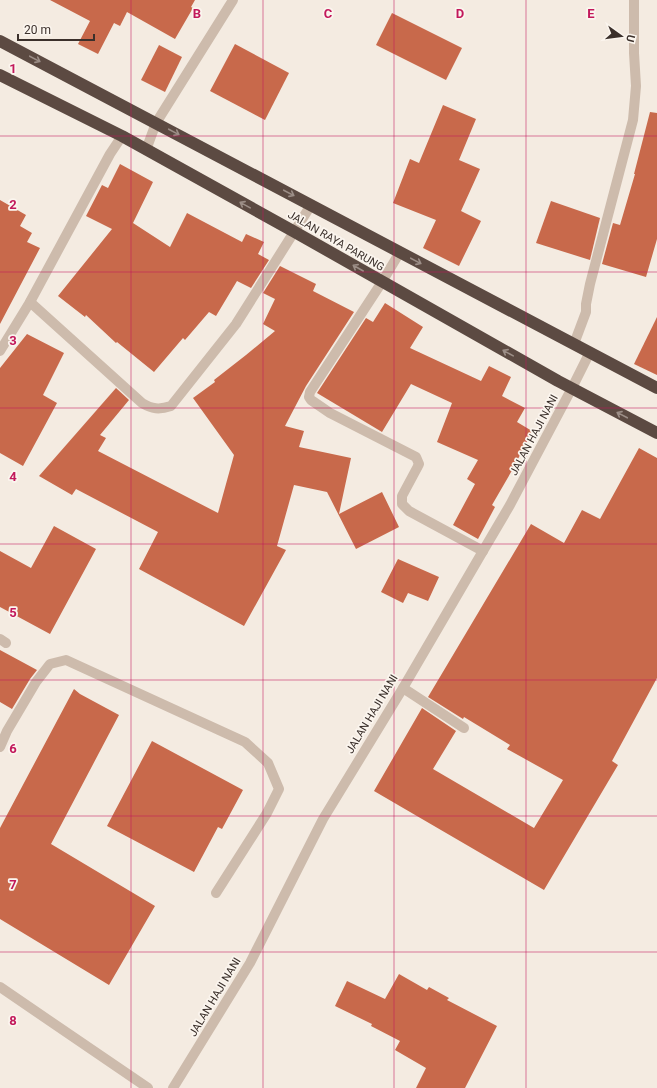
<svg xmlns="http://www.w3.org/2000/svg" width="657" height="1088" viewBox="0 0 657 1088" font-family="Roboto,sans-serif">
	<rect width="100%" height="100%" fill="#f4ebe1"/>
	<g fill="#c8694b">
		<polygon points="50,0 195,0 191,7 193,8 175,39 127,12 120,26 114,23 98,54 78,44 90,21"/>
		<polygon points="392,13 462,48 446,80 376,45"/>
		<polygon points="235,44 289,73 265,120 210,91"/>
		<polygon points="159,45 182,57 165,92 141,80"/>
		<polygon points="443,105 476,119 459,160 480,169 461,211 481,221 459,266 423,248 436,220 393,203 410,159 419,163"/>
		<polygon points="650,112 657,113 657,239 646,277 602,264 613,223 620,225 635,174 634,174"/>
		<polygon points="120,164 153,182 133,223 170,247 187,213 242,242 246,234 264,242 258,254 269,260 251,288 237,281 216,316 209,312 185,340 183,338 154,372 117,342 116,343 86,315 85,317 58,296 112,229 86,216 102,185 108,188"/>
		<polygon points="0,200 26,215 20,226 32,233 27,242 40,248 0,324"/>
		<polygon points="551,201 600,218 590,260 536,243"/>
		<polygon points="280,266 316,284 313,291 354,312 306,386 285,426 304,431 299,447 351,458 339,514 382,492 399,527 356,549 327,492 294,485 277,546 286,550 244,626 139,569 158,532 76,489 72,495 39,476 116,388 129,400 100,435 106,438 98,451 218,513 234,455 193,398 215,382 214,380 246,355 275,331 263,324 275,299 263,293"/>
		<polygon points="385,303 423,327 410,348 481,381 489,366 511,377 502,396 525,408 517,422 532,431 514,467 492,505 495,507 478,539 453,525 475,484 467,479 478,460 437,442 452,403 411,384 382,432 317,393 366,318 373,322"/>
		<polygon points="657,317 657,375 634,364"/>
		<polygon points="27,334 64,353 43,395 57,403 23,466 0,453 0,368"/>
		<polygon points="639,448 657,458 657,678 612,761 618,765 544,890 374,791 422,708 456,731 433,769 534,828 563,780 507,749 510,745 464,717 463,719 428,697 531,524 564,543 582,510 600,519"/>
		<polygon points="54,526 96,549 50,634 0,607 0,551 31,568"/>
		<polygon points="398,559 439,577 428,601 408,593 403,603 381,592"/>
		<polygon points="0,650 37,670 30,679 12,709 0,702"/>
		<polygon points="74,689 80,694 119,715 51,844 155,906 109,985 0,919 0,828"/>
		<polygon points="152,741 243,790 222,829 218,827 194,872 107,826"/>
		<polygon points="399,974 427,990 429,987 449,998 447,1000 497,1026 465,1088 416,1088 426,1068 395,1050 400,1041 371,1026 372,1024 335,1006 347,981 385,999"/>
	</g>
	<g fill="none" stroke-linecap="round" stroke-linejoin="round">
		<polyline stroke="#cdbbac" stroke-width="10" points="146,150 156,123 233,0"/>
		<g stroke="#cdbbac" stroke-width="10">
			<polyline points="400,252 382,282 310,392 309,397 311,400 330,413 416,457 419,464 417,468 402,496 402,504 409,511 483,551"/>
			<path d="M30 302 142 403C152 409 159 410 171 406L236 324 311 205"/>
			<polyline points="574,344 586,312 586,304 590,284 633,120 636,86 634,53 634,0"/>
			<polyline points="0,351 30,302 110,154 122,136"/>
			<polyline points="0,639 6,643"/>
			<polyline points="403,688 464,728"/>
			<polyline points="0,747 7,731 36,682 50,664 66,660 245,742 268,763 279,789 267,813 216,893"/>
			<polyline points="0,987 148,1088"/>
			<polyline points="173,1088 250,963 323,819 403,688 483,551 510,505 572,388 590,352"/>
		</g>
		<g stroke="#5c4a42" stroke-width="12">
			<polyline points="0,41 657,388"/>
			<polyline points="0,75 122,136 293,231 558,381 657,433"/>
		</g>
	</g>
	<defs><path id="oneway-shaft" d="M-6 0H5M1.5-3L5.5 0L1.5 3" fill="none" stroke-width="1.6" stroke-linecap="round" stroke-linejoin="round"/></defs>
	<g stroke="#9c8e87">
		<use href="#oneway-shaft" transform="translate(35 59) rotate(28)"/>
		<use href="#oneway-shaft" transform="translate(174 132) rotate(28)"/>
		<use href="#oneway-shaft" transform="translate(289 193) rotate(28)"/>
		<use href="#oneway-shaft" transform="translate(245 205) rotate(-151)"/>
		<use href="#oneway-shaft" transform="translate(416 261) rotate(28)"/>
		<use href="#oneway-shaft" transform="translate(358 268) rotate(-150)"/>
		<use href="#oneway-shaft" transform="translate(508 353) rotate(-151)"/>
		<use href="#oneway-shaft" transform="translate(622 415) rotate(-152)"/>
	</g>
	<path fill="none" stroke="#c2185b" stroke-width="1" stroke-opacity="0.55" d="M131 0V1088M263 0V1088M394 0V1088M526 0V1088M0 136H657M0 272H657M0 408H657M0 544H657M0 680H657M0 816H657M0 952H657"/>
	<g text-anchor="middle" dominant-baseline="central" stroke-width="3.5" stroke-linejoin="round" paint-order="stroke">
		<g font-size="11" fill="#3b302b" stroke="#fbf5ee">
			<text transform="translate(336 241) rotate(30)">JALAN RAYA PARUNG</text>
			<text transform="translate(534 435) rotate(-62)">JALAN HAJI NANI</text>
			<text transform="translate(372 714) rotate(-59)">JALAN HAJI NANI</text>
			<text transform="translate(215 997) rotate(-59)">JALAN HAJI NANI</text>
		</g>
	</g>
	<g font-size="13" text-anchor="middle" font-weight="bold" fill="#c2185b" stroke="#fbf5ee" stroke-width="3.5" stroke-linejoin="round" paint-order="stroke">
		<text x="197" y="18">B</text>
		<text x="328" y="18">C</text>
		<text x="460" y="18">D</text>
		<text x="591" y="18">E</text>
		<text x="13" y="73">1</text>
		<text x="13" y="209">2</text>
		<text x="13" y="345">3</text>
		<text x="13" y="481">4</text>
		<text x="13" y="617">5</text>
		<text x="13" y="753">6</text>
		<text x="13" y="889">7</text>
		<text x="13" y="1025">8</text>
	</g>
	<g transform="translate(621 36) rotate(104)" stroke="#fbf5ee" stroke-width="3" paint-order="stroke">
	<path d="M0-3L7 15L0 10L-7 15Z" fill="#3b302b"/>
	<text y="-6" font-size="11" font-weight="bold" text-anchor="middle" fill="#3b302b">U</text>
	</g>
	<path d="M18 34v6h76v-6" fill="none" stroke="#3b302b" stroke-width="2"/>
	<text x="24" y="34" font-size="12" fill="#3b302b" stroke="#fbf5ee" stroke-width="3" paint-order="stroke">20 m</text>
</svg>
